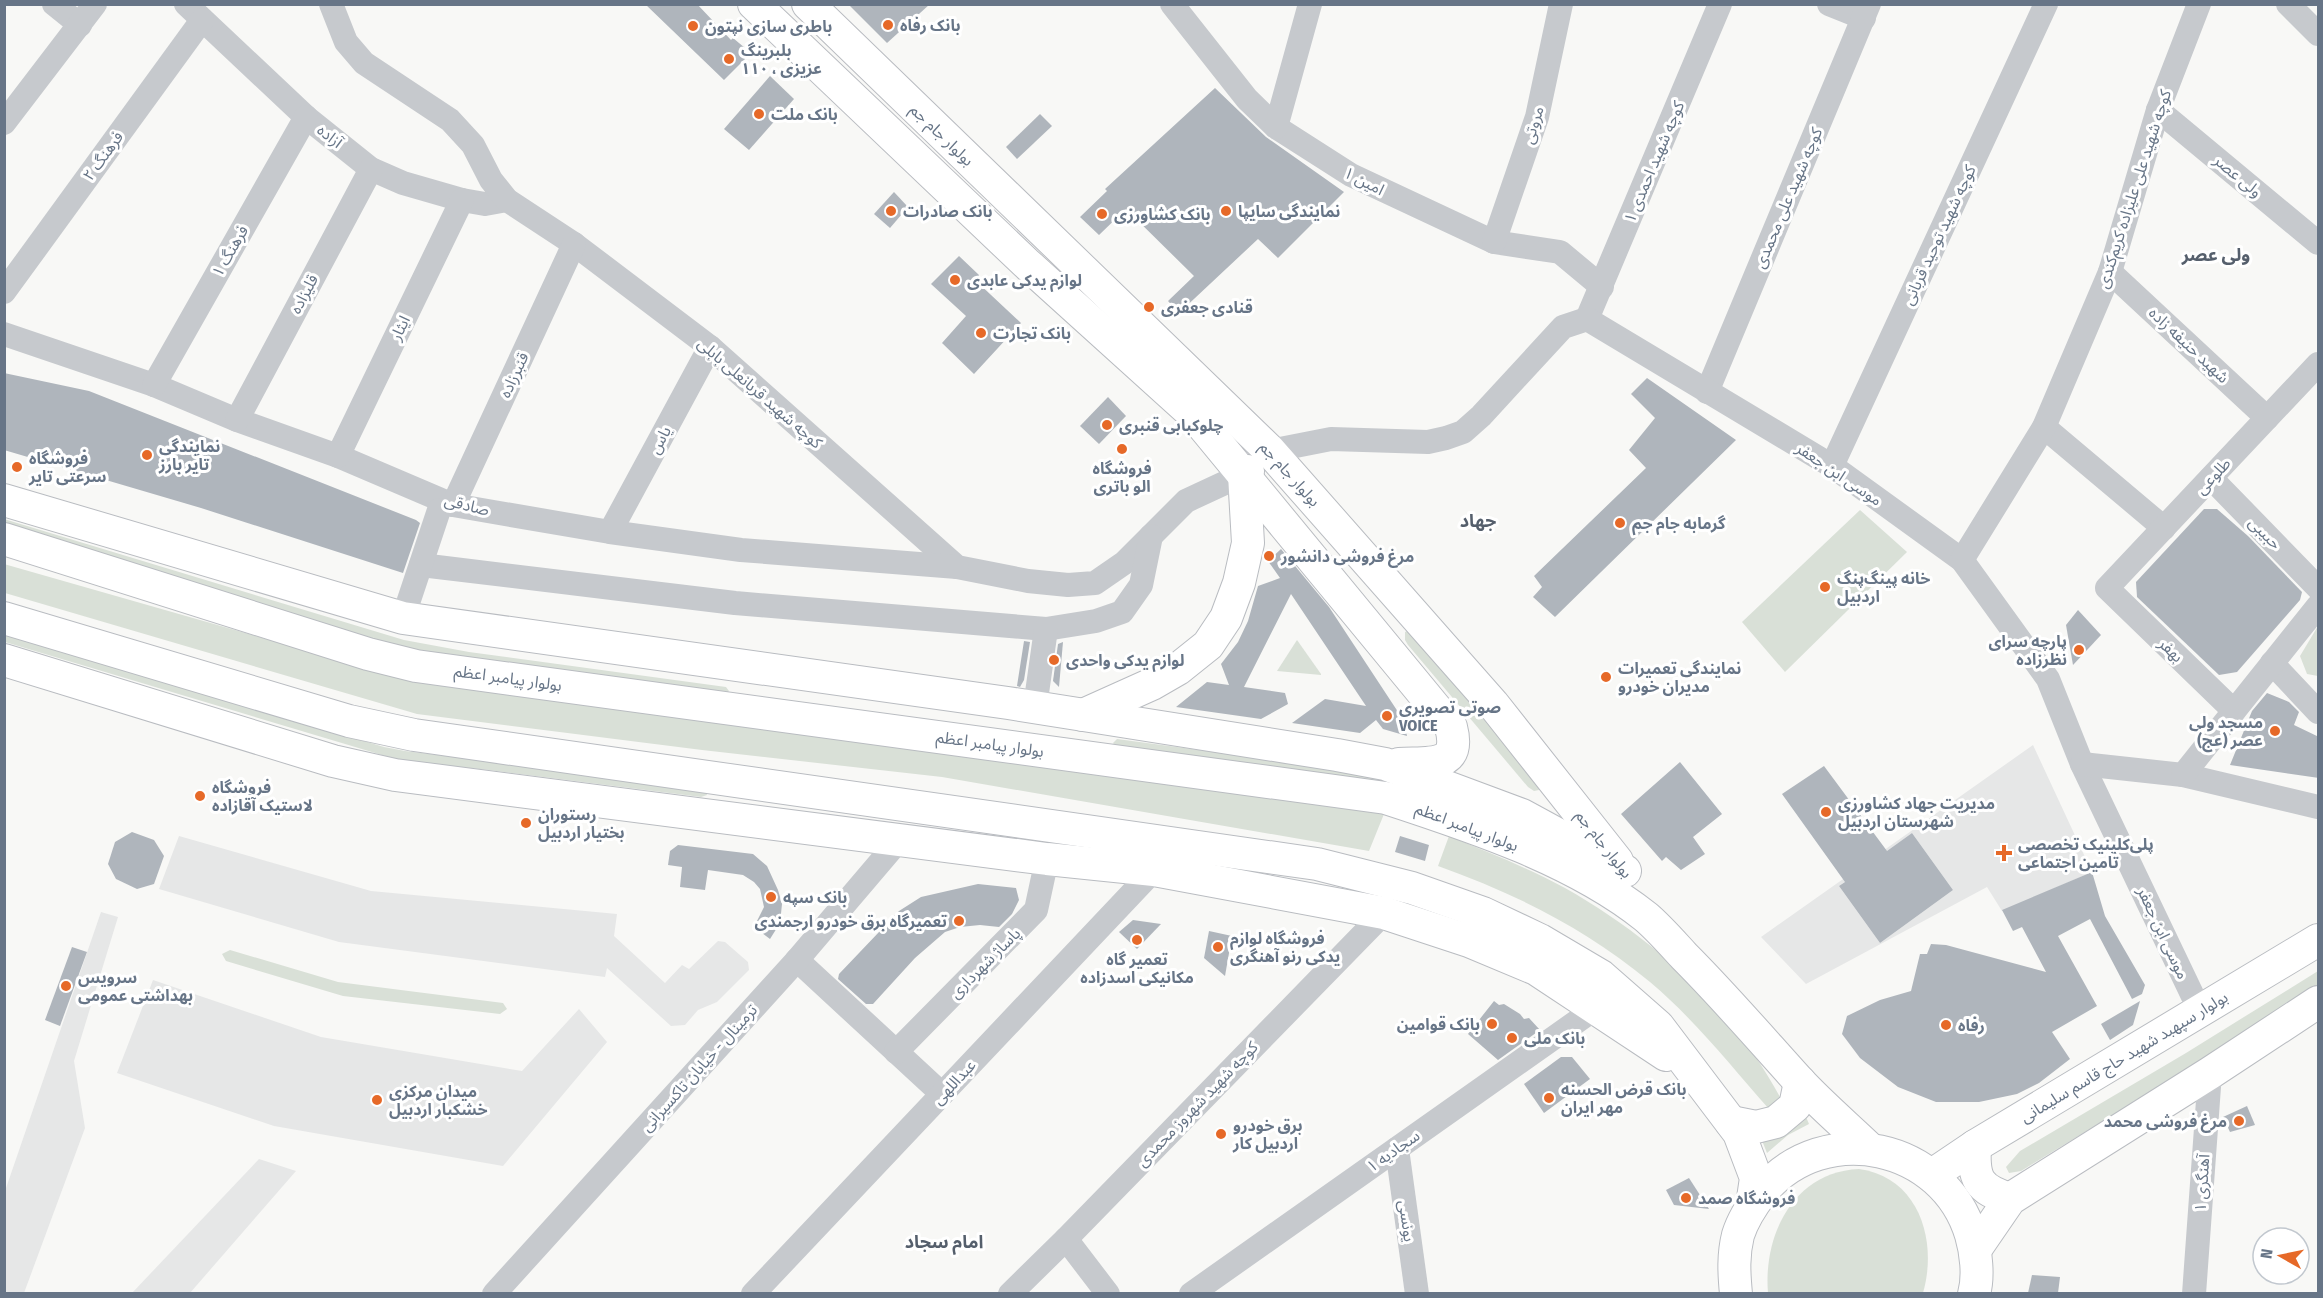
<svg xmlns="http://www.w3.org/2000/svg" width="2323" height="1298" viewBox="0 0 2323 1298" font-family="'Fira Sans Condensed','Noto Sans Arabic',sans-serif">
	<rect width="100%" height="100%" fill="#f8f8f6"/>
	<g fill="#e6e7e7" fill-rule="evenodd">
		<path d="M2033 745 2092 872 2002 911 1987 887 1806 984 1761 937ZM1912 833 1953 890 1880 943 1839 886Z"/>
		<polygon points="179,836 371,891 617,914 614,936 665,983 682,965 689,969 718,941 725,942 748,962 749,970 717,1002 698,1010 685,1025 671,1026 607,968 605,977 339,942 159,889"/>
		<polygon points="101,912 118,917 74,1061 85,1128 24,1293 5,1293 5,1191"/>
		<polygon points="153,980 321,1037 522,1071 579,1009 607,1042 503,1166 274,1126 117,1073"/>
		<polygon points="259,1159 296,1171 190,1293 132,1293"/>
	</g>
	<g fill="#d9e0d7">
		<polygon points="1860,510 1907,552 1785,672 1742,622"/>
		<polygon points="4,519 404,640 469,652 726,687 729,691 726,694 404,648 5,528"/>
		<polygon points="4,564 420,683 948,753 1384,814 1369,851 942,777 702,750 417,714 5,593"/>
		<polygon points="2318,626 2318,676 2307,674 2300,656"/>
		<polygon points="1414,628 1538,785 1539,790 1534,791 1528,787 1408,645 1405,640 1405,632"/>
		<polygon points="4,633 384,747 405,751 528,766 706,792 707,795 701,797 489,770 402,761 5,642"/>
		<polygon points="1297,640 1321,674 1321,675 1277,671"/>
		<polygon points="1117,739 1364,772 1458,797 1118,749 1113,743"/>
		<path d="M1449 836C1488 852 1528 868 1565 888 1652 937 1735 1011 1781 1099L1769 1109C1731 1066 1694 1019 1650 982 1585 928 1516 894 1438 866Z"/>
		<polygon points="230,950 338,982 503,1003 507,1009 500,1014 343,996 226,961 222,954"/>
		<polygon points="2318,971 2318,990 2021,1171 2009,1173 2006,1167 2020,1151 2186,1053"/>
		<polygon points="1804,1112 1809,1124 1788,1135 1767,1153 1761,1138"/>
		<path d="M1859 1169C1919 1177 1938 1241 1923 1293H1768C1763 1234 1794 1172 1859 1169Z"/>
	</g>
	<g fill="#afb5bc">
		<polygon points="645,4 697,4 731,40 733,38 751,53 724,80"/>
		<polygon points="848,4 930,4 887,43"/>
		<polygon points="770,76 794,99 749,150 724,129"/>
		<polygon points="1215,88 1266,137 1344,192 1278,258 1258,239 1179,313 1168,301 1194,276 1126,209 1099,235 1080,217 1107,191 1105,189"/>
		<polygon points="1040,114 1052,126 1017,159 1006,147"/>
		<polygon points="894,192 908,207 890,228 874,214"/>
		<polygon points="959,256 979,275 975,280 1021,323 974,374 942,343 966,316 931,284"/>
		<polygon points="4,373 89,391 416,520 420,523 403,573 201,508 4,450"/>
		<polygon points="1647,378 1736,440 1555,617 1533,597 1542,587 1534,576 1646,468 1629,450 1655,418 1631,394"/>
		<polygon points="1108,397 1126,416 1099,444 1080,426"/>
		<polygon points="2204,509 2217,509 2248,536 2302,592 2300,600 2237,672 2219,675 2137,597 2136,582"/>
		<polygon points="1281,549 1329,607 1404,721 1407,736 1383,729 1376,720 1360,733 1292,723 1325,699 1366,706 1291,594 1244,687 1285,693 1288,704 1261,719 1176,707 1207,682 1229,685 1221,664 1238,642 1248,621 1258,586 1280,578 1268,561"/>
		<polygon points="2078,610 2101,635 2073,665 2066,625"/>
		<polygon points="1024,641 1030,642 1024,680 1020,687 1017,686"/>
		<polygon points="1063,642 1059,687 1053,681 1058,644"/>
		<polygon points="2267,693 2289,702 2299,712 2294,725 2319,737 2319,778 2230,765 2252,711"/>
		<polygon points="1680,762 1722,814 1693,837 1705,854 1681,870 1666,857 1662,861 1621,814"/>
		<polygon points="1824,766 1887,851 1912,833 1953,890 1880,943 1839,886 1845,882 1782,794"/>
		<polygon points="132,832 154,840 164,856 154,884 137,889 116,879 108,864 115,842"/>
		<polygon points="1400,836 1429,845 1425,861 1395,852"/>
		<polygon points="678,845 753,854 767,866 778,890 782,904 780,923 770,939 754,927 764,907 760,889 754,882 743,875 708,870 705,890 680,887 682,867 668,865 670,851"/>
		<polygon points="2092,872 2105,916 2145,985 2142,994 2132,999 2090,919 2058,936 2097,1006 2052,1032 2070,1059 2039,1083 2017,1094 1979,1102 1936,1102 1898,1087 1860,1058 1842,1034 1847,1016 1880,1000 1911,991 1920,954 1927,954 1931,944 1946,945 2046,972 2022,927 2013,931 2002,910"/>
		<polygon points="978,884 1016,888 1019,900 1012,914 999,927 980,925 960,927 945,932 915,958 873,1004 866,1004 838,979 839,974 899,911 921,897"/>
		<polygon points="1133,920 1161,924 1137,949 1119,932"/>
		<polygon points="1209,931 1232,936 1225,976 1204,958"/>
		<polygon points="72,947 87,952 60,1026 45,1020"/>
		<polygon points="1494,1001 1499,1005 1504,1004 1520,1014 1524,1019 1529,1018 1540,1030 1498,1060 1468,1034"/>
		<polygon points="2140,1001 2133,1025 2110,1040 2101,1024"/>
		<polygon points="1561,1057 1572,1057 1590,1079 1544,1113 1524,1084"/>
		<polygon points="2247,1106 2255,1125 2230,1132 2223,1117"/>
		<polygon points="1689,1178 1709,1209 1674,1205 1666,1190"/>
		<polygon points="2032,1275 2060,1277 2058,1293 2028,1293"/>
	</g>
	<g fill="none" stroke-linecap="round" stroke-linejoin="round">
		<g stroke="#b9bcc1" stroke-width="34">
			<g id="major">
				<path d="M754 4 1026 263 1194 415 1451 727C1462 769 1429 762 1399 764"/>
				<polyline points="808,4 1270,451 1493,704 1617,861"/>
				<polyline points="4,500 403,618 1008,703 1337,755 1385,764 1522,815 1625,871"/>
				<path d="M4 539 368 654 416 666 1386 798C1472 826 1575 860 1646 917 1659 928 1672 943 1684 956 1724 996 1760 1038 1798 1080 1820 1104 1846 1126 1870 1149"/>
				<polyline points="4,618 349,721 414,735 1317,864 1412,888 1483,913 1540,940 1601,976 1658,1026 1739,1133 1756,1178 1752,1205"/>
				<polyline points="4,660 333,761 395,775 1047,859 1154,870 1384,913 1469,941 1536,969 1666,1055"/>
				<polyline points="1083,715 1152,684 1178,669 1208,645 1226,618 1239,583 1248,543 1244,474 1248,471"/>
				<polyline points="1731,1122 1756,1127 1776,1122 1795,1106 1800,1082"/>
				<path d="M1975 1146C1973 1179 1978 1189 2010 1199"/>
				<polyline points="1932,1175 1975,1146 2318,940"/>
				<polyline points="1975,1250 2010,1199 2210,1073 2318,1002"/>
				<path d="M1736 1294C1734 1273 1733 1255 1738 1235 1743 1219 1753 1204 1763 1191 1824 1118 1944 1144 1971 1235 1976 1252 1979 1276 1974 1294"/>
			</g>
		</g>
		<g stroke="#c6c9cd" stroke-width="24">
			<polyline points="54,4 80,25"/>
			<polyline points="186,4 306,117 371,169 403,183 462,200 485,204 507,200"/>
			<polyline points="331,4 346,42 364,63 450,120 473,145 491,180 507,200 574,244 710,347 957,567 1028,581 1068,585 1095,583 1124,563 1186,501 1244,474"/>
			<polyline points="1172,4 1247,99 1276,127 1351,175 1494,242 1560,252 1602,287"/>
			<polyline points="1829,4 1864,18"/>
			<polyline points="2288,4 2318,34"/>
			<polyline points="2158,110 2318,243"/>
			<polyline points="4,123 95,4"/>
			<polyline points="1276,127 1310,4"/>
			<polyline points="1494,242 1537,117 1561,4"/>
			<polyline points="2110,272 2267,418"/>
			<polyline points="4,292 202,20"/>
			<polyline points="1587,319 1720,4"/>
			<polyline points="4,334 154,385 237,420 338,456 453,505 610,532 741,550 957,567"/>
			<polyline points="154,385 306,117"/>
			<polyline points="1707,392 1869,4"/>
			<polyline points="237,420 371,169"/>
			<polyline points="2044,427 2164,528"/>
			<polyline points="1270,451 1331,439 1428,442 1446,438 1463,432 1481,416 1563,327 1587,319 1832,466 1962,560 2048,679 2082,764 2200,1011"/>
			<polyline points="338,456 462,200"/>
			<polyline points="1832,466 2046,4"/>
			<polyline points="2211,478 2318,588"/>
			<polyline points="453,505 574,244"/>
			<polyline points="610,532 710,347"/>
			<polyline points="1962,560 2044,427 2110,272 2158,110 2199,4"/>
			<polyline points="421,565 735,603 1046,629 1096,621 1122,612 1141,585 1151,536"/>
			<polyline points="403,618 439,510"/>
			<polyline points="2272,663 2318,712"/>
			<polyline points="1035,707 1046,629"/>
			<polyline points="2234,711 2107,588 2318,364"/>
			<polyline points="2082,764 2183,775 2318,807"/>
			<polyline points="2183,775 2318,606"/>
			<polyline points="797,960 942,1094"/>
			<polyline points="896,1052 1036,910 1047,859"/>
			<polyline points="1397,1149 1417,1294"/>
			<polyline points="1066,1239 1108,1294"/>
			<polyline points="494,1294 797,960 900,839"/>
			<polyline points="753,1294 1154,870"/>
			<polyline points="1010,1294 1066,1239 1384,913"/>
			<polyline points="1191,1294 1596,1008"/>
			<polyline points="2194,1294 2210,1073"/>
		</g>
		<use href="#major" stroke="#fff" stroke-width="32"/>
	</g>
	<g fill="#e66928" stroke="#fff" stroke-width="2">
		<circle cx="888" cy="25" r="6"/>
		<circle cx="693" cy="26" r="6"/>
		<circle cx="729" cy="59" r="6"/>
		<circle cx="759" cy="114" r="6"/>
		<circle cx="891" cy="211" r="6"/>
		<circle cx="1226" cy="211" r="6"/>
		<circle cx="1102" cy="214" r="6"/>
		<circle cx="955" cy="280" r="6"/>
		<circle cx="1149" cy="307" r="6"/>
		<circle cx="981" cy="333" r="6"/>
		<circle cx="1107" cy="425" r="6"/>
		<circle cx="1122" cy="449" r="6"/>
		<circle cx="147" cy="455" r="6"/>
		<circle cx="17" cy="467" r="6"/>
		<circle cx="1620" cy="523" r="6"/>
		<circle cx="1269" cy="556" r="6"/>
		<circle cx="1825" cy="587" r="6"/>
		<circle cx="2079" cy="650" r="6"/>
		<circle cx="1054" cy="660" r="6"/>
		<circle cx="1606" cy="677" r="6"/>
		<circle cx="1387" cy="716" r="6"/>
		<circle cx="2275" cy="731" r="6"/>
		<circle cx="200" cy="796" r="6"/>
		<circle cx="1826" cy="812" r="6"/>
		<circle cx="526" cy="823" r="6"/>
		<path d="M2001 844h6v6h6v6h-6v6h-6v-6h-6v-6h6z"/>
		<circle cx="771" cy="897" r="6"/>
		<circle cx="959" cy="921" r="6"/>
		<circle cx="1137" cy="940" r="6"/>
		<circle cx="1218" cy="947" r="6"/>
		<circle cx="66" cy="986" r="6"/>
		<circle cx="1492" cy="1024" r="6"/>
		<circle cx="1946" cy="1025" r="6"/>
		<circle cx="1512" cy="1038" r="6"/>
		<circle cx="1549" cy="1098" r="6"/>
		<circle cx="377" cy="1100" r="6"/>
		<circle cx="2239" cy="1121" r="6"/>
		<circle cx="1221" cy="1134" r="6"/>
		<circle cx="1686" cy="1198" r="6"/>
	</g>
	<g text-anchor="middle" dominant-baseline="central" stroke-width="6" stroke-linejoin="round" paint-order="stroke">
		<g font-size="16" font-weight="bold" fill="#677587" stroke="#fff" text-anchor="start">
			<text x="900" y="25">بانک رفاه</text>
			<text x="705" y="26">باطری سازی نپتون</text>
			<text x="741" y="50">بلبرینگ<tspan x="741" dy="18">۱۱۰ ، عزیزی</tspan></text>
			<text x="771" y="114">بانک ملت</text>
			<text x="903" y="211">بانک صادرات</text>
			<text x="1238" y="211">نمایندگی سایپا</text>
			<text x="1114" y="214">بانک کشاورزی</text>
			<text x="967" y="280">لوازم یدکی عابدی</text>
			<text x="1161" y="307">قنادی جعفری</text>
			<text x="993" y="333">بانک تجارت</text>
			<text x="1119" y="425">چلوکبابی قنبری</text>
			<text x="159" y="446">نمایندگی<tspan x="159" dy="18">تایر بارز</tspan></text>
			<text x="29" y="458">فروشگاه<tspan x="29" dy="18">سرعتی تایر</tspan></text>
			<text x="1122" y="468" text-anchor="middle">فروشگاه<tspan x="1122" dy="18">الو باتری</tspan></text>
			<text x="1632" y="523">گرمابه جام جم</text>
			<text x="1281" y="556">مرغ فروشی دانشور</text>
			<text x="1837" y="578">خانه پینگ‌پنگ<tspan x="1837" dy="18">اردبیل</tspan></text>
			<text x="2067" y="641" text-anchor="end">پارچه‌ سرای<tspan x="2067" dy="18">نظرزاده</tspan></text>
			<text x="1066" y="660">لوازم یدکی واحدی</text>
			<text x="1618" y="668">نمایندگی تعمیرات<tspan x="1618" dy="18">مدیران خودرو</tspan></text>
			<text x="1399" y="707">صوتی تصویری<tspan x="1399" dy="18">VOICE</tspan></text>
			<text x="2263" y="722" text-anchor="end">مسجد ولی<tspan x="2263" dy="18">عصر (عج)</tspan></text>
			<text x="212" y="787">فروشگاه<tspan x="212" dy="18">لاستیک آقازاده</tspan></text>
			<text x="1838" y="803">مدیریت جهاد کشاورزی<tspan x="1838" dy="18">شهرستان اردبیل</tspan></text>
			<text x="538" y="814">رستوران<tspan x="538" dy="18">بختیار اردبیل</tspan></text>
			<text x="2018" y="844">پلی‌کلینیک تخصصی<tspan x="2018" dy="18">تامین اجتماعی</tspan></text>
			<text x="783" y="897">بانک سپه</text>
			<text x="947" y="921" text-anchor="end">تعمیرگاه برق خودرو ارجمندی</text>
			<text x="1230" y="938">فروشگاه لوازم<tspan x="1230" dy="18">یدکی رنو آهنگری</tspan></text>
			<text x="1137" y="959" text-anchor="middle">تعمیر گاه<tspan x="1137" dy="18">مکانیکی اسدزاده</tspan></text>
			<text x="78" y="977">سرویس<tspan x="78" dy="18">بهداشتی عمومی</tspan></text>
			<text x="1480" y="1024" text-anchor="end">بانک قوامین</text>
			<text x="1958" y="1025">رفاه</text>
			<text x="1524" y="1038">بانک ملی</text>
			<text x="1561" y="1089">بانک قرض الحسنه<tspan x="1561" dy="18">مهر ایران</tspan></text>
			<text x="389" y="1091">میدان مرکزی<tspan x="389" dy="18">خشکبار اردبیل</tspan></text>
			<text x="2227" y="1121" text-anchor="end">مرغ فروشی محمد</text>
			<text x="1233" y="1125">برق خودرو<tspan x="1233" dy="18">اردبیل کار</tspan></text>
			<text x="1698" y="1198">فروشگاه صمد</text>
		</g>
		<g font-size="16" fill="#677587" stroke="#fff">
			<text transform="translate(1533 125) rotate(-73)">مروتی</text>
			<text transform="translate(942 135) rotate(44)">بولوار جام جم</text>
			<text transform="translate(330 136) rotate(38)">آزاده</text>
			<text transform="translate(103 156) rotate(-54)">فرهنگ ۲</text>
			<text transform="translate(1654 162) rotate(-67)">کوچه شهید احمدی ۱</text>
			<text transform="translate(2238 176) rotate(40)">ولی عصر</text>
			<text transform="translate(1364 181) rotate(27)">امین ۱</text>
			<text transform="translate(2134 189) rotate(-72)">کوچه شهید علی علیزاده کریم‌کندی</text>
			<text transform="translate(1788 198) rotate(-67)">کوچه شهید علی محمدی</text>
			<text transform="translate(1939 235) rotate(-65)">کوچه شهید توحید قربانی</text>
			<text transform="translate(230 251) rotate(-60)">فرهنگ ۱</text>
			<text transform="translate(304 294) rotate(-62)">قلیزاده</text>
			<text transform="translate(400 328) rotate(-64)">ایثار</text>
			<text transform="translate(2189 345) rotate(43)">شهید حنیفه زاده</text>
			<text transform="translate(514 375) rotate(-65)">قنبرزاده</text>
			<text transform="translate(760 393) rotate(41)">کوچه شهید قربانعلی بابلی</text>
			<text transform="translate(660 440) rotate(-62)">یاس</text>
			<text transform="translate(1290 474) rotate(48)">بولوار جام جم</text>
			<text transform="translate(1839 474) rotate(34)">موسی ابن جعفر</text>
			<text transform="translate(2213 476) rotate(-47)">طلوعی</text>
			<text transform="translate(467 505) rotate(14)">صادقی</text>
			<text transform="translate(2265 533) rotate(45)">حبیبی</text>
			<text transform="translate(2171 650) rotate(44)">بهفر</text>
			<text transform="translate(508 678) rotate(8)">بولوار پیامبر اعظم</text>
			<text transform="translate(990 744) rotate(8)">بولوار پیامبر اعظم</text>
			<text transform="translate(1467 827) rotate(21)">بولوار پیامبر اعظم</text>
			<text transform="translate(1604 844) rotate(52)">بولوار جام جم</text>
			<text transform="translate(2163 933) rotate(65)">موسی ابن جعفر</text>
			<text transform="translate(985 963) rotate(-45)">پاساژ شهرداری</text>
			<text transform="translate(2124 1057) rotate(-31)">بولوار سپهبد شهید حاج قاسم سلیمانی</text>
			<text transform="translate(699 1068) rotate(-48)">ترمینال - خیابان تاکسیرانی</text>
			<text transform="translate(954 1082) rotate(-47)">عبداللهی</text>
			<text transform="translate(1197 1104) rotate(-46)">کوچه شهید شهروز محمدی</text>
			<text transform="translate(1393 1151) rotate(-35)">سجادیه ۱</text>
			<text transform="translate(2202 1183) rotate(-86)">آهنگری ۱</text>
			<text transform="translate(1407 1221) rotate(82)">یونسی</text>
		</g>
		<g font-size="18" font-weight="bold" fill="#555f6c" stroke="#fff">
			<text x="2216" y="255">ولی عصر</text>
			<text x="1478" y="521">جهاد</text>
			<text x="944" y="1242">امام سجاد</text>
		</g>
	</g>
	<rect width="2323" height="1298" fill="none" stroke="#677587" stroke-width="12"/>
	<g transform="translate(2281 1256) rotate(279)"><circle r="28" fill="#ffffff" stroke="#c2c8cf" stroke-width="1.5"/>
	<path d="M0-4.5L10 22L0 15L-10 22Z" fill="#e66928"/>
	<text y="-9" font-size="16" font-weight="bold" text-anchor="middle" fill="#677587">N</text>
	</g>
</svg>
